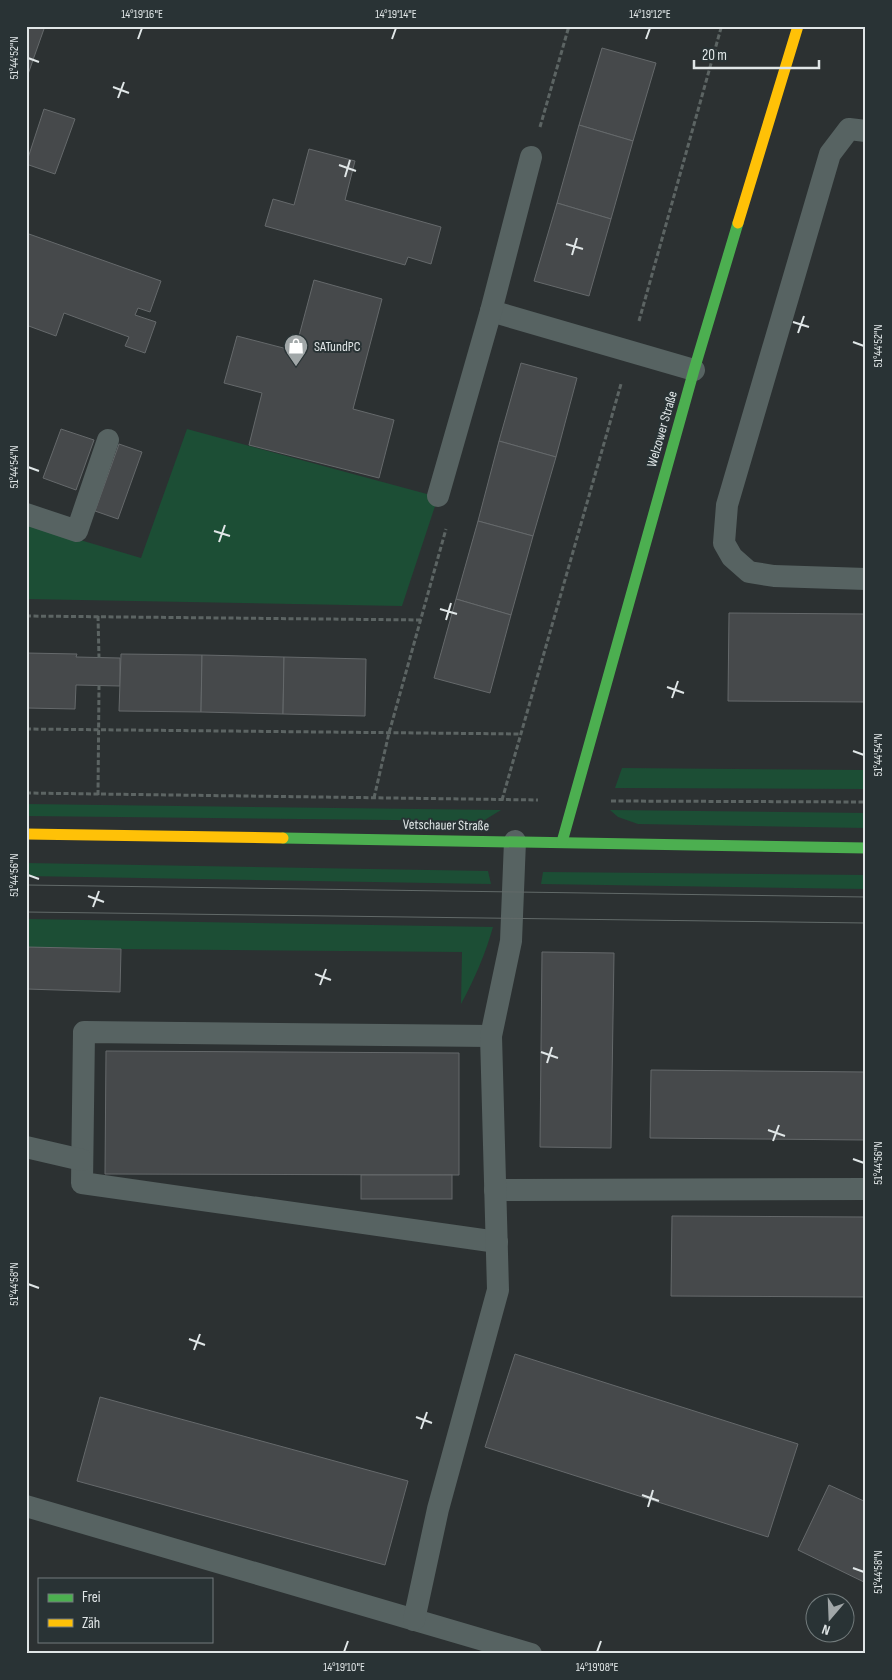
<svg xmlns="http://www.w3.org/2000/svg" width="892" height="1680" viewBox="0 0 892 1680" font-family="'Sofia Sans Condensed',sans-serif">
	<rect width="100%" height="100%" fill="#2c3132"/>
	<g fill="#1c4e35">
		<polygon points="187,429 438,497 402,606 26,599 26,524 141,558"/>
		<polygon points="622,768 866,770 866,789 615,788"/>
		<polygon points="26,804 501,810 483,821 26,816"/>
		<polygon points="610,810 866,813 866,828 638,824 618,817"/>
		<polygon points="26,863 488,871 491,884 26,876"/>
		<polygon points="543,872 866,875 866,889 541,884"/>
		<path d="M26 919 493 927C485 955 475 978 461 1004L462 952 121 949 26 947Z"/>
	</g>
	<g fill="#46494b" stroke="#65696b">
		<polygon points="26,26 45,26 33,60 26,57"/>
		<polygon points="602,48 656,63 633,141 579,125"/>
		<polygon points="26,57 33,60 26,80"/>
		<polygon points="44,109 75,119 55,174 26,164"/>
		<polygon points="579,125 633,141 611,219 557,203"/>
		<polygon points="309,149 355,161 345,200 441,227 431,264 408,257 405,265 265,226 273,199 294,205"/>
		<polygon points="557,203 611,219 589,296 534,281"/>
		<polygon points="29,234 161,281 150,312 138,308 135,315 156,322 145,353 125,346 129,337 64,313 56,336 26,325 26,243"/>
		<polygon points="314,280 382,299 353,409 394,420 379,478 249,445 262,393 224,383 237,336 295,351"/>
		<polygon points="521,363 577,378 556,457 499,441"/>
		<polygon points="61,429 94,440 76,490 43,478"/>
		<polygon points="499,441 556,457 533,536 478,521"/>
		<polygon points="119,444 142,452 118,519 95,511"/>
		<polygon points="478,521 533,536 511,615 456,599"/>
		<polygon points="456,599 511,615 490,693 434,678"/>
		<polygon points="729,613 866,614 866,702 728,701"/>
		<polygon points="26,653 77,654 76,657 120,658 120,686 76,685 75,709 26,708"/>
		<polygon points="121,654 202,655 201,712 119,711"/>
		<polygon points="202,655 284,657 283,714 201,712"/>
		<polygon points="284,657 366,659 365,716 283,714"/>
		<polygon points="26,947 121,949 120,992 26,989"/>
		<polygon points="542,952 614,953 611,1148 540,1147"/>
		<polygon points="106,1051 459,1053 459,1175 105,1174"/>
		<polygon points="651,1070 866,1072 866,1140 650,1138"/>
		<rect x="361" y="1175" width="91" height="24"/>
		<polygon points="672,1216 866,1217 866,1297 671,1296"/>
		<polygon points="515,1354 798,1444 768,1537 485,1447"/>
		<polygon points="100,1397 408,1481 385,1565 77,1481"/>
		<polygon points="829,1485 866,1502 866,1583 798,1550"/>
	</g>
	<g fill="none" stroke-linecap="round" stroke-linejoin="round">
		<g stroke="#5c6463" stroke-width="3" stroke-dasharray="5 2.5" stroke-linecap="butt">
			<polyline points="540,127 569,26"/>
			<polyline points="639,321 721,28 716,26"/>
			<polyline points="26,616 422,620"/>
			<polyline points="98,616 99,658"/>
			<polyline points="26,729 521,734"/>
			<polyline points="26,793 538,800"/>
			<polyline points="98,795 99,685"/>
			<polyline points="374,798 389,733 446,529"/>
			<polyline points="502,800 621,384"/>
			<polyline points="611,801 866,802"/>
		</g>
		<g stroke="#576362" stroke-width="22">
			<polyline points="866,131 849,129 830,154 727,505 724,543 732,557 749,572 774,576 866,579"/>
			<polyline points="491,311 694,370"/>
			<polyline points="438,496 491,311 531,157"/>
			<polyline points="26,514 77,531 108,440"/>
			<polyline points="491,1036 84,1032 82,1183 497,1242"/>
			<polyline points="26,1147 82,1160"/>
			<polyline points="495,1190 866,1189"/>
			<polyline points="26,1506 531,1654"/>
			<polyline points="414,1620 438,1509 498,1290 491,1036 511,941 515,841"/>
		</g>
		<g stroke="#4caf50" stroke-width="11">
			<polyline points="283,838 866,848"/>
			<polyline points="562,842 694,370 738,223"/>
		</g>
		<g stroke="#ffc107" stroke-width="11">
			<polyline points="738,223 798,26"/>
			<polyline points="26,834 283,838"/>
		</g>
		<g stroke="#626a69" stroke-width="1">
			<polyline points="26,885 866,897"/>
			<polyline points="26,912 866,923"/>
		</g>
	</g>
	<path fill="none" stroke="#e0e6e7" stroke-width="2" d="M138 39 142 28M392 39 396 28M646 39 650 28M28 58 39 62M113 87 129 93M118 98 124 82M339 165 356 171M345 177 350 160M566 244 583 249M572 255 577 238M793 322 809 327M798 333 804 316M853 342 864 346M28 467 39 471M214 531 230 536M219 542 225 525M440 609 457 614M446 620 451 603M667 687 684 693M672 698 678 681M853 751 864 755M28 875 39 879M88 896 104 902M93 907 99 891M315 974 331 980M320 985 326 969M541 1052 558 1058M547 1063 552 1047M768 1130 785 1136M773 1141 779 1125M853 1159 864 1163M28 1284 39 1288M189 1339 205 1345M194 1350 200 1334M416 1417 432 1423M421 1429 427 1412M642 1495 659 1501M648 1507 653 1490M853 1568 864 1572M344 1652 348 1641M597 1652 601 1641"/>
	<defs>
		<g id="shop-pin" transform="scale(1.25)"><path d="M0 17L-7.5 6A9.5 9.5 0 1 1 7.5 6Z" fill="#a1a7a8" stroke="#293335"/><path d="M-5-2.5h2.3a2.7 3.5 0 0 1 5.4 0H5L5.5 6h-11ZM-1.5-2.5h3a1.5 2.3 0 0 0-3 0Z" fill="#fff"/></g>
	</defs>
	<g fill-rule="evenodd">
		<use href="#shop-pin" x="296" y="346"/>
	</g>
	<g text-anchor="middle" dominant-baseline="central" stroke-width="4" stroke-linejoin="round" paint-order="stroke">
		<g font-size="14" fill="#e0e6e7" stroke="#293335" text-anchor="start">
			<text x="314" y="346">SATundPC</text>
		</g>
		<g font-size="14" fill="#e0e6e7" stroke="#293335">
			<text transform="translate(662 429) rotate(-74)">Welzower Straße</text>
			<text transform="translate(446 825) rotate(1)">Vetschauer Straße</text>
		</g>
	</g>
	<rect width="892" height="1680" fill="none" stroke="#293335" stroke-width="55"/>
	<rect x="38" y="1578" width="175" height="65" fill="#293335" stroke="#727b7c"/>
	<rect x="48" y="1594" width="25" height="8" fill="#4caf50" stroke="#727b7c"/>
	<text x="82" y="1602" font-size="15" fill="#e0e6e7">Frei</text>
	<rect x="48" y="1619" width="25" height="8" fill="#ffc107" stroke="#727b7c"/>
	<text x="82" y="1628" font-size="15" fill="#e0e6e7">Zäh</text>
	<g transform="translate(830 1618) rotate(199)"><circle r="24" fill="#293335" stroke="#727b7c"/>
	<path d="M0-4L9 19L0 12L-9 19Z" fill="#a1a7a8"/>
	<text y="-8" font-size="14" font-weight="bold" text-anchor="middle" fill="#e0e6e7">N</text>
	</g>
	<path d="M694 60v8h125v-8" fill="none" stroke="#e0e6e7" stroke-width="2.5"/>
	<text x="702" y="60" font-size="15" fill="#e0e6e7" stroke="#293335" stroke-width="4" paint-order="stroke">20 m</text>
	<rect x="28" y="28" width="836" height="1624" fill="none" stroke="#e0e6e7" stroke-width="2"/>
	<g font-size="12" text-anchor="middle" fill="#e0e6e7">
		<text x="142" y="18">14°19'16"E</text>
		<text x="396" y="18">14°19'14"E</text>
		<text x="650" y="18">14°19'12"E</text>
		<text transform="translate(14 58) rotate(-90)" y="4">51°44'52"N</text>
		<text transform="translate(878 346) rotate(-90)" y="4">51°44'52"N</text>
		<text transform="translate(14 467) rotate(-90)" y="4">51°44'54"N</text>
		<text transform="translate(878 755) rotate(-90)" y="4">51°44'54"N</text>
		<text transform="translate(14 875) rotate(-90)" y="4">51°44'56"N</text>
		<text transform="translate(878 1163) rotate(-90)" y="4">51°44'56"N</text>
		<text transform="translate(14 1284) rotate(-90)" y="4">51°44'58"N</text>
		<text transform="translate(878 1572) rotate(-90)" y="4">51°44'58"N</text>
		<text x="344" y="1671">14°19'10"E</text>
		<text x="597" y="1671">14°19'08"E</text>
	</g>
</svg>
